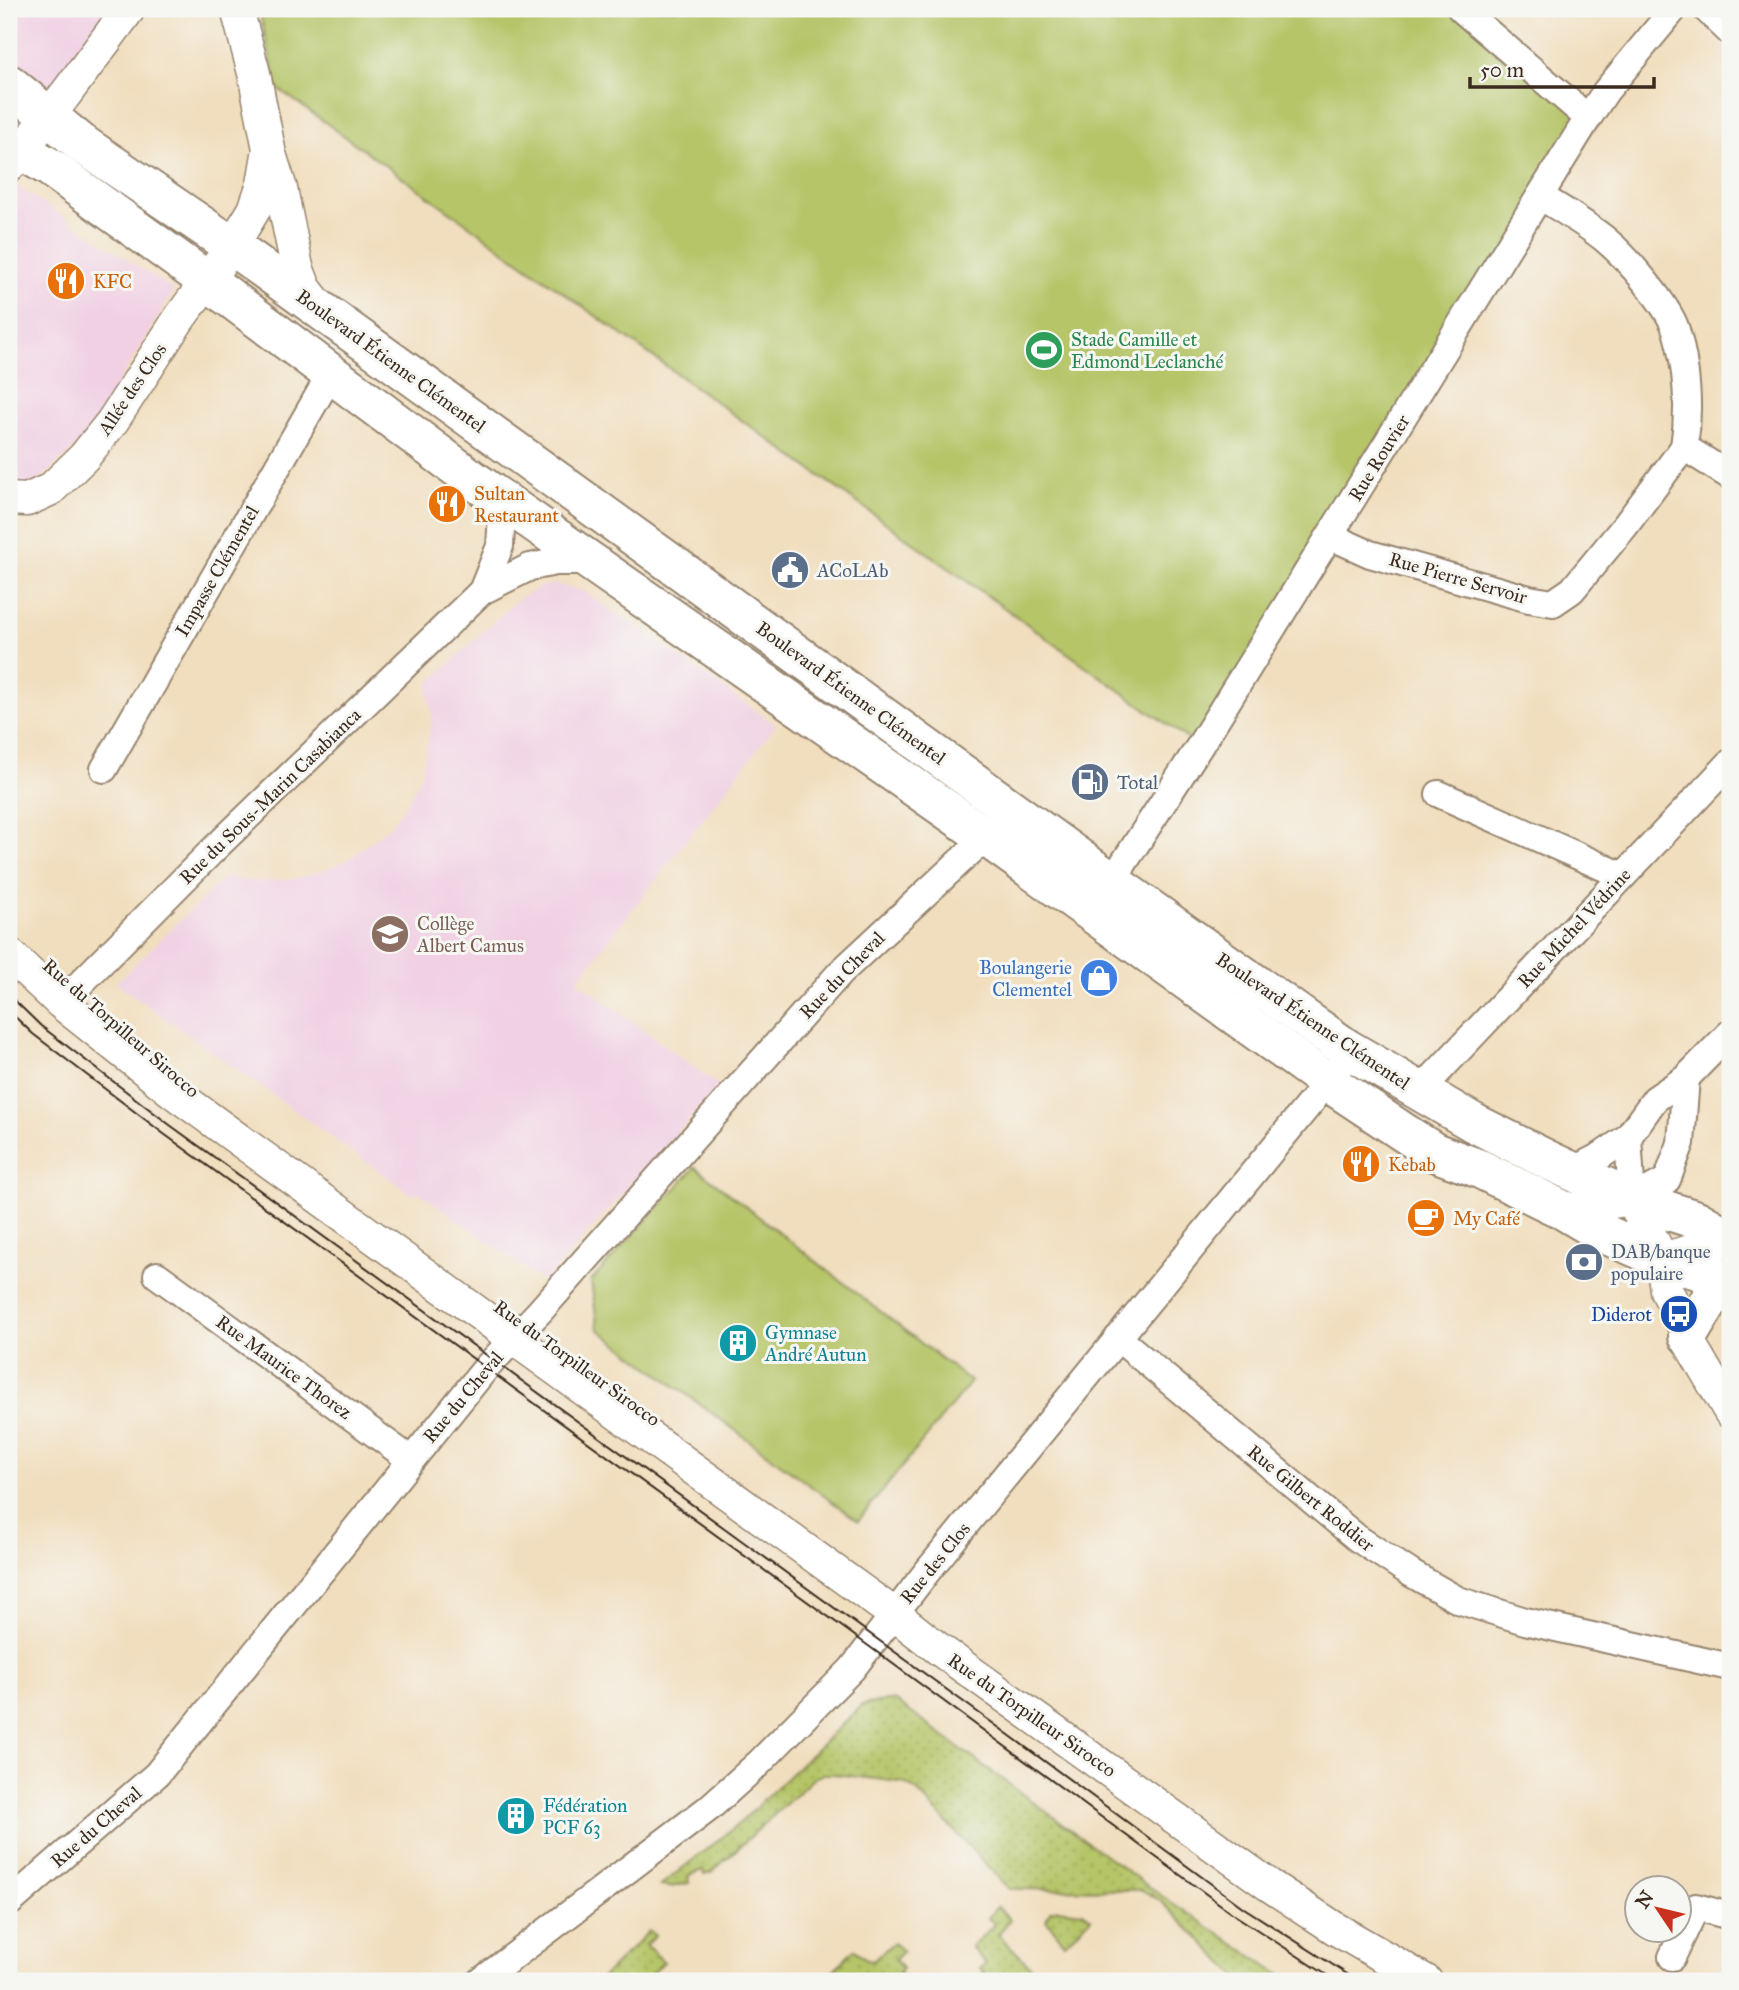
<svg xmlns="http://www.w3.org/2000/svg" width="1739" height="1990" viewBox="0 0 1739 1990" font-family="'IM FELL Great Primer',serif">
	<defs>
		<pattern id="grass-dots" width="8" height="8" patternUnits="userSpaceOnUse" patternTransform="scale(1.75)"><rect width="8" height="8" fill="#b5c567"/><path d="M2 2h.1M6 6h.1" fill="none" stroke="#9da959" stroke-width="1.8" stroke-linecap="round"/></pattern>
	</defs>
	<rect width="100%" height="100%" fill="#f6f6f2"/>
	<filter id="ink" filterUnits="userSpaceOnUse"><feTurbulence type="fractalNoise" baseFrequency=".0143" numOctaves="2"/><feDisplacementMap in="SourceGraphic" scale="14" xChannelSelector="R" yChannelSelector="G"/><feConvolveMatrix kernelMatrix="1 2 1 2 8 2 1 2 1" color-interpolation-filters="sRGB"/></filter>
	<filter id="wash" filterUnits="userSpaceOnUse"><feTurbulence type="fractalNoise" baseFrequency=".00686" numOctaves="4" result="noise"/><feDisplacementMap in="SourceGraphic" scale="28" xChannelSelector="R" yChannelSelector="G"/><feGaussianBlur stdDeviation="1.57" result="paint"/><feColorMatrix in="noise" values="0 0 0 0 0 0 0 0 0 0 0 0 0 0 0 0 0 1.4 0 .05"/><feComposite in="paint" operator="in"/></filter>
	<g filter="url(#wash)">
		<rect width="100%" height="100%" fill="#f1debe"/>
		<g fill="#f1d0e3">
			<polygon points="9,9 116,9 9,147"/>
			<polygon points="9,181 174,290 85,438 32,487 9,484"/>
			<polygon points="554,584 584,591 776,725 577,981 719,1086 544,1282 420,1193 411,1194 116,983 225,877 255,882 293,879 319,872 348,860 388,828 406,804 422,773 432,719 428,684 517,600 540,587"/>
		</g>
		<g fill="url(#grass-dots)" stroke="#787842" stroke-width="2">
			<polygon points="894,1700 1153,1890 1290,1981 1242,1981 1161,1901 1142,1890 1009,1889 915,1789 904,1783 893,1781 834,1774 823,1774 814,1778 712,1872 705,1874 703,1870 688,1876 689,1883 671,1887 660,1886 742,1821 862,1705"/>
			<polygon points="997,1906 1010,1920 998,1934 1045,1981 975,1981 984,1973 980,1969 986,1964 971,1947 995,1924 988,1918"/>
			<polygon points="1058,1909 1083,1912 1091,1918 1065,1943 1046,1920 1050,1911"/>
			<polygon points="649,1931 655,1936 646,1945 664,1962 652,1973 659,1981 599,1981"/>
			<polygon points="893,1943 903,1951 895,1960 902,1968 898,1972 906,1981 823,1981 854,1949 867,1960 873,1961"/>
		</g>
		<g fill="#b5c567" stroke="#787842" stroke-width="2">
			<polygon points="259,9 1461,9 1588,118 1199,747 277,88"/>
			<polygon points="695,1167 971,1382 858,1521 598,1329 591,1281"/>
		</g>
	</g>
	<g filter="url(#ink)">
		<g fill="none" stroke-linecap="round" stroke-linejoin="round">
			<g stroke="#96846e" stroke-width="30">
				<g id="minor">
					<polyline points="1461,9 1588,118"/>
					<polyline points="1706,9 1730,32"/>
					<path d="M1540 196C1562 210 1587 224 1607 241 1626 257 1669 306 1676 330 1687 367 1690 409 1684 447L1730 476"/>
					<polyline points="1330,536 1370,554 1529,599 1553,603 1572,590 1625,526 1684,447"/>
					<polyline points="482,591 500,546 503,499"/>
					<polyline points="104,769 321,391 329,372"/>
					<polyline points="1439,794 1623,876"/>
					<polyline points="1103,895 1199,747 1588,118 1606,91 1674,9"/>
					<polyline points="61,1003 214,849 482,591 530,567 556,562 591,562"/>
					<polyline points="1419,1092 1730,763"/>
					<polyline points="1628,1137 1632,1199 1667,1180 1681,1143 1686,1078"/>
					<polyline points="1572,1171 1602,1155 1628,1137 1655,1099 1686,1078 1730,1033"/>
					<polyline points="157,1275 411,1460"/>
					<polyline points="1118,1338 1357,1538 1412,1574 1458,1600 1525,1621 1730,1667"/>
					<polyline points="9,1903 157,1774 486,1368 540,1311 840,973 986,837 995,825"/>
					<polyline points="1672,1957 1696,1907 1730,1916"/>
					<polyline points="481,1981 709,1808 759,1763 852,1669 926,1573 1338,1069"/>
				</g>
			</g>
			<g stroke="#96846e" stroke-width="35">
				<g id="tertiary">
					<polyline points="270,154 281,189 297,267 305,288 319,306"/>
					<polyline points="9,166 65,95 129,9"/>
					<polyline points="9,499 27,500 51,489 84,457 112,422 179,319 232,246 254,210 263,184 269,149 254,73 237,9"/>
					<polyline points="9,954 61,1003 173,1092 894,1614 940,1650 1269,1885 1336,1929 1426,1981"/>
					<polyline points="1563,1210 1632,1199 1662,1259 1666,1290 1679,1314 1690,1344 1730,1412"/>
					<polyline points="1662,1259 1730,1240"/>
				</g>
			</g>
			<g stroke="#96846e" stroke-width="42">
				<g id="primary">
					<polyline points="9,84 81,143 232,246 1112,882 1346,1048 1474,1123 1548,1160 1632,1199 1697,1220 1730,1239"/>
					<polyline points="9,143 51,168 206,280 472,479 986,837 1328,1082 1403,1132 1434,1152 1480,1169 1563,1210 1600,1232 1662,1259 1730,1280"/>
					<polyline points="1688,1336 1709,1301 1730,1283"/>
				</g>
			</g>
			<use href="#minor" stroke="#fff" stroke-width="26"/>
			<use href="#tertiary" stroke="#fff" stroke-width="32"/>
			<use href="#primary" stroke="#fff" stroke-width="38"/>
			<g stroke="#3b2a1e" stroke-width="2">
				<polyline points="9,995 41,1026 170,1125 1005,1732 1244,1908 1358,1981"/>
				<polyline points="9,1011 33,1034 164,1134 870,1647 1236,1916 1336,1981"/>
			</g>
		</g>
	</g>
	<defs>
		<g id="restaurant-disc" transform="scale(2.0125)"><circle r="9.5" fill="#e8710a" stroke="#f6f6f2"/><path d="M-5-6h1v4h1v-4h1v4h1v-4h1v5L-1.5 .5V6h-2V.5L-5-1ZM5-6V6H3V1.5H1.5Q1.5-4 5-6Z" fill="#fff"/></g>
		<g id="stadium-disc" transform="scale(2.0125)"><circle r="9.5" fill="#2e9e5b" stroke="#f6f6f2"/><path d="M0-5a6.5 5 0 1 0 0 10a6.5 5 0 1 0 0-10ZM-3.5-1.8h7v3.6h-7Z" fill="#fff"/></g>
		<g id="civic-disc" transform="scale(2.0125)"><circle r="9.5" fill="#5c6f8a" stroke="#f6f6f2"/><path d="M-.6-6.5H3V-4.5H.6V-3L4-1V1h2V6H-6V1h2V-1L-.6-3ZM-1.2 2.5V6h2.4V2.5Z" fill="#fff"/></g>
		<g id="fuel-disc" transform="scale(2.0125)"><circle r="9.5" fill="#5c6f8a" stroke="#f6f6f2"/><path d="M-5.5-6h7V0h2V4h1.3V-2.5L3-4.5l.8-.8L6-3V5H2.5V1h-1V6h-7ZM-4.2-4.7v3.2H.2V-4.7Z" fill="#fff"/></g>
		<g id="school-disc" transform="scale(2.0125)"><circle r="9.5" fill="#8d6e63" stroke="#f6f6f2"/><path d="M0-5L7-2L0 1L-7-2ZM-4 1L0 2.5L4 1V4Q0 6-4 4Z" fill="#fff"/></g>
		<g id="shop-disc" transform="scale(2.0125)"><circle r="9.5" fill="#3f7fe0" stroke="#f6f6f2"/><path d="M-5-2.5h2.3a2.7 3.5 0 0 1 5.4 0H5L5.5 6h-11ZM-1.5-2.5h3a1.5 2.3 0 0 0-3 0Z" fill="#fff"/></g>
		<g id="cafe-disc" transform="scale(2.0125)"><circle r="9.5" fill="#e8710a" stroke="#f6f6f2"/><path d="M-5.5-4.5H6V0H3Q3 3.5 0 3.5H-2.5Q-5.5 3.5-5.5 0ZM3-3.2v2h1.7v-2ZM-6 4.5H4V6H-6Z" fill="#fff"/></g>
		<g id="bank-disc" transform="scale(2.0125)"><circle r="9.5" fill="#5c6f8a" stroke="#f6f6f2"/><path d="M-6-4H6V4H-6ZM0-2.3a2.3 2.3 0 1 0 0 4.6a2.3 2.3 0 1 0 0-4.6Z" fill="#fff"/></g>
		<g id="bus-disc" transform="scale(2.0125)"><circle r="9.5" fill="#1a4fb4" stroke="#f6f6f2"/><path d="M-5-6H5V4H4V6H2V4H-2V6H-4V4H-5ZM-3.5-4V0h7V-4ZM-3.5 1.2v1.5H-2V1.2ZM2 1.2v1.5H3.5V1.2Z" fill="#fff"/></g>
		<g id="building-disc" transform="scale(2.0125)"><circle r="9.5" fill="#0f9aa8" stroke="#f6f6f2"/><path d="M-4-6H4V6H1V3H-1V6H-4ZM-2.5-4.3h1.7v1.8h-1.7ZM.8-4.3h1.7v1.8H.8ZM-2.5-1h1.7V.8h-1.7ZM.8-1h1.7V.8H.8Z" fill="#fff"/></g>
	</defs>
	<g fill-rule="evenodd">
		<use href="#restaurant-disc" x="66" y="281"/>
		<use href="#stadium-disc" x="1044" y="350"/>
		<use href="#restaurant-disc" x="447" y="504"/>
		<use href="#civic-disc" x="790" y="570"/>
		<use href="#fuel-disc" x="1090" y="782"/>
		<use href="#school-disc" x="390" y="934"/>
		<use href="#shop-disc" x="1099" y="978"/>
		<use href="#restaurant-disc" x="1361" y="1164"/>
		<use href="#cafe-disc" x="1426" y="1218"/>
		<use href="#bank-disc" x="1584" y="1262"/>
		<use href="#bus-disc" x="1679" y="1314"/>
		<use href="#building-disc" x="738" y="1343"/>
		<use href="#building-disc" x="516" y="1816"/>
	</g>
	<g text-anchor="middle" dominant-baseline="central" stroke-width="6" stroke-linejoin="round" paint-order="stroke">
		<g font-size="19" fill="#c56008" stroke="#f6f6f2" text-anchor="start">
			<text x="93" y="281">KFC</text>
			<text x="474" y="493">Sultan<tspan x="474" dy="22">Restaurant</tspan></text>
			<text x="1388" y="1164">Kebab</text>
			<text x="1453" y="1218">My Café</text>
		</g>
		<g font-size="19" fill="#27864d" stroke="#f6f6f2" text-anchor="start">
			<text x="1071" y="339">Stade Camille et<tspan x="1071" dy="22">Edmond Leclanché</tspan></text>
		</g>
		<g font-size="19" fill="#3b2a1e" stroke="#f6f6f2">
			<text transform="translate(391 361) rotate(36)">Boulevard Étienne Clémentel</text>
			<text transform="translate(132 389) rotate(-56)">Allée des Clos</text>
			<text transform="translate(1379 458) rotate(-58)">Rue Rouvier</text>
			<text transform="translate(217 571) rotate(-60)">Impasse Clémentel</text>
			<text transform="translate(1458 578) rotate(16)">Rue Pierre Servoir</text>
			<text transform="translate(851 693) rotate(36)">Boulevard Étienne Clémentel</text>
			<text transform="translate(270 796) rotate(-44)">Rue du Sous-Marin Casabianca</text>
			<text transform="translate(1574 928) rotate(-47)">Rue Michel Védrine</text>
			<text transform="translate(842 975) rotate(-46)">Rue du Cheval</text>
			<text transform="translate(1313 1021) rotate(34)">Boulevard Étienne Clémentel</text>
			<text transform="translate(121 1028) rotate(41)">Rue du Torpilleur Sirocco</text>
			<text transform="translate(577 1363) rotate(36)">Rue du Torpilleur Sirocco</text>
			<text transform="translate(284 1367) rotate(36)">Rue Maurice Thorez</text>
			<text transform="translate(463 1397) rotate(-50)">Rue du Cheval</text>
			<text transform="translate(1311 1498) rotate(39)">Rue Gilbert Roddier</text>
			<text transform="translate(935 1563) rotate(-51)">Rue des Clos</text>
			<text transform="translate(1032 1715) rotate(35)">Rue du Torpilleur Sirocco</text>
			<text transform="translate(96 1827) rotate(-41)">Rue du Cheval</text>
		</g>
		<g font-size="19" fill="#4e5e75" stroke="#f6f6f2" text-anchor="start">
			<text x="817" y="570">ACoLAb</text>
			<text x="1117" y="782">Total</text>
			<text x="1611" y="1251">DAB/banque<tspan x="1611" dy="22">populaire</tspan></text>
		</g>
		<g font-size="19" fill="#785e54" stroke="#f6f6f2" text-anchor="start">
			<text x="417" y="923">Collège<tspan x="417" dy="22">Albert Camus</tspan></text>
		</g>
		<g font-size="19" fill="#366cbe" stroke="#f6f6f2" text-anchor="end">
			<text x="1072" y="967">Boulangerie<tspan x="1072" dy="22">Clementel</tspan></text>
		</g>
		<g font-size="19" fill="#164399" stroke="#f6f6f2" text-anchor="end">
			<text x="1652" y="1314">Diderot</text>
		</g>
		<g font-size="19" fill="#0d838f" stroke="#f6f6f2" text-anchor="start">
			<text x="765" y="1332">Gymnase<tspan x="765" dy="22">André Autun</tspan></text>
			<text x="543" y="1805">Fédération<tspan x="543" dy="22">PCF 63</tspan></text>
		</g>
	</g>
	<rect width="1739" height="1990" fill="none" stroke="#f6f6f2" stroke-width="35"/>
	<g transform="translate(1658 1909) rotate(305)"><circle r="33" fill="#f6f6f2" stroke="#aba49d" stroke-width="2"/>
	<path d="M0-5L12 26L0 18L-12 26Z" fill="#c8321e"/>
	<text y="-10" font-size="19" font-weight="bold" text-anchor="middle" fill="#3b2a1e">N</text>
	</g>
	<path d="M1470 77v10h184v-10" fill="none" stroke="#3b2a1e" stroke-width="3.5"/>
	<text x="1480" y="77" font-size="21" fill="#3b2a1e" stroke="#f6f6f2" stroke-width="5" paint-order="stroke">50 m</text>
</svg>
